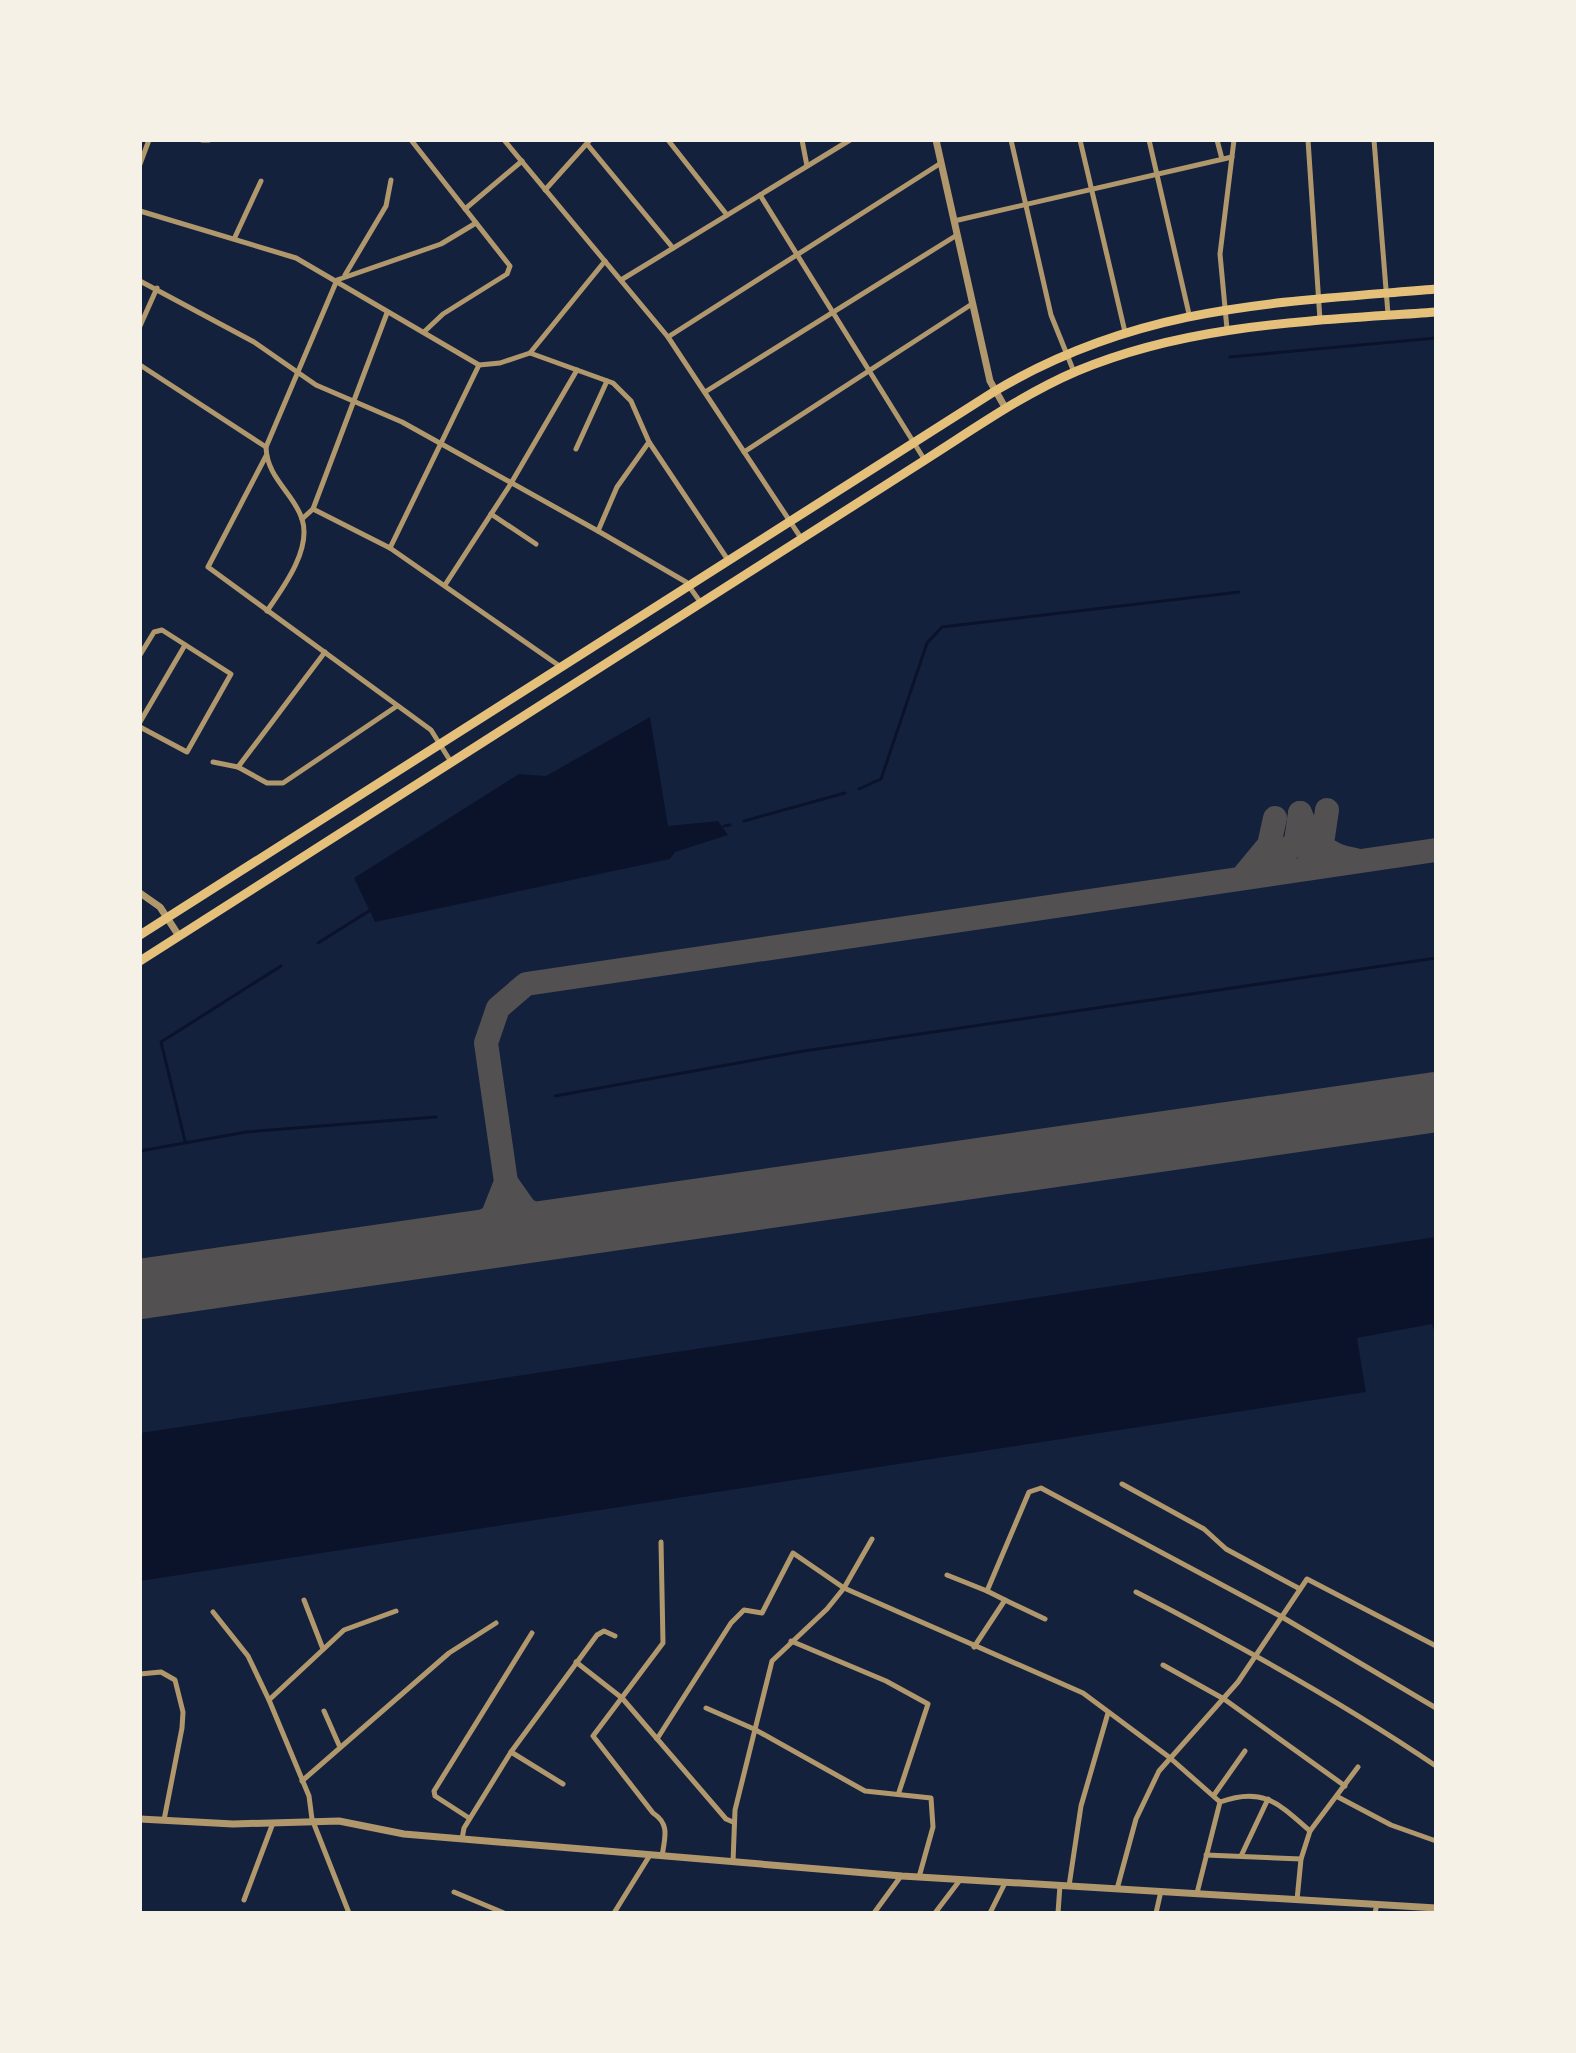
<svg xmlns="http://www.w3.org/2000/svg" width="1576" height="2053" viewBox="0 0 1576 2053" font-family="Cabin,sans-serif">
	<rect width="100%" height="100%" fill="#14213d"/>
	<g fill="#0b132b">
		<polygon points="650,717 668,826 718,821 728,835 675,852 670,859 375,922 354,878 519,774 546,776"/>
		<polygon points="1436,1237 1436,1337 1432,1324 1357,1338 1366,1392 140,1581 140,1433"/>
	</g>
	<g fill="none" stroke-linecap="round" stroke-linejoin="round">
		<g stroke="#0b132b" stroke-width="3">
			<polyline points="1230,357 1436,338"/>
			<polyline points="859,789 881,779 927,643 942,627 1239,592"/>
			<polyline points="744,821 845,793"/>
			<polyline points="724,826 730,825"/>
			<polyline points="318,943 369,911"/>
			<polyline points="555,1096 804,1051 1436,958"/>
			<polyline points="185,1141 161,1042 281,966"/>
			<polyline points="140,1151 246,1132 436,1117"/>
		</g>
		<g stroke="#525050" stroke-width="24">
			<path d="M1300 813C1310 839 1326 856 1355 860"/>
			<polyline points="1309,855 1323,837 1327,810"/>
			<polyline points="1245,874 1269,845 1275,818"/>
			<polyline points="1266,874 1296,841 1300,813"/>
			<polyline points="506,1182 525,1209 558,1228"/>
			<polyline points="459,1242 493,1215 506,1182 486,1043 498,1008 526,984 1436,850"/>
		</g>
		<polyline stroke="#525050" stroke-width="60" points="140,1289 1436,1102"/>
		<g stroke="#b1986c" stroke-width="5">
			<polyline points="202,140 209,140"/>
			<polyline points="411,140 510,266 507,274 443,314 425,331"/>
			<polyline points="504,140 668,337 801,538"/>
			<polyline points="668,140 727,215"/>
			<polyline points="802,140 807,166"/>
			<polyline points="1011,140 1051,315 1074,372"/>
			<polyline points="1080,140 1125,332"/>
			<polyline points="1149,140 1189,314"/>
			<polyline points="1217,140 1222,159"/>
			<polyline points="1308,140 1320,320"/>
			<polyline points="1374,140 1388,314"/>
			<polyline points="587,144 673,248"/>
			<polyline points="140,164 149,140"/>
			<polyline points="545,190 590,140"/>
			<polyline points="760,195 924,459"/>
			<polyline points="465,209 522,161"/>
			<polyline points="140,211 296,258 479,365 500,363 530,353 605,261"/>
			<polyline points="954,221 1232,157"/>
			<polyline points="235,237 261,181"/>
			<polyline points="345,275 386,206 391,180"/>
			<polyline points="621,280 850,140"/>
			<polyline points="140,281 254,342 316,385 402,422 598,531 686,582 701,603"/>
			<polyline points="140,326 157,288"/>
			<polyline points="1227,329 1220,254 1234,140"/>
			<polyline points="668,337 941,163"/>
			<polyline points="530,353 613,383 631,401 649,442 728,560"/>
			<polyline points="140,365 266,447"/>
			<polyline points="705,392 957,235"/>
			<polyline points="576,449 607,381"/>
			<polyline points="744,452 972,304"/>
			<polyline points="266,456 208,567 431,730 451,762"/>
			<polyline points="313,509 390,548 561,667"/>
			<polyline points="491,514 536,544"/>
			<polyline points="302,519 313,509 387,313"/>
			<polyline points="598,531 617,487 649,442"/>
			<polyline points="390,548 479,365"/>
			<polyline points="445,585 510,485 577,370"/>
			<path d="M267 611C283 588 312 549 302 519 294 493 267 479 266 447L337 280 441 244 476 223"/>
			<polyline points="140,655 154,632 162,630 231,674 187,752 140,727"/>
			<polyline points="140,722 185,645"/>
			<polyline points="213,762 238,767 267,783 283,783 397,706"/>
			<polyline points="238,767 325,652"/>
			<polyline points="1122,1484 1204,1529 1226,1549 1300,1589"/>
			<path d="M661 1542 663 1643 593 1736 653 1813C670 1824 665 1837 662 1856"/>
			<polyline points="947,1575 987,1591"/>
			<path d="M1136 1592C1239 1645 1340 1701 1436 1766"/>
			<polyline points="304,1600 323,1649"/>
			<polyline points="1005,1600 987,1591 1029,1492 1041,1488 1282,1617 1436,1708"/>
			<polyline points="213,1612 248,1656 269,1700 309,1796 312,1819 349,1913"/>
			<polyline points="791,1641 886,1681 928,1704 899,1792"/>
			<polyline points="974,1647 1005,1600 1045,1619"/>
			<polyline points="576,1662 622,1698 726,1819 733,1822"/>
			<polyline points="1163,1665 1224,1699 1345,1786"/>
			<polyline points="140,1674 161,1672 175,1680 183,1712 182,1728 164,1820"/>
			<polyline points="269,1700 344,1630 396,1611"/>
			<polyline points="706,1708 754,1729 865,1791 931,1798 933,1827 919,1877"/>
			<polyline points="324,1711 339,1745"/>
			<polyline points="657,1739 731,1623 744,1610 762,1613 793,1553 844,1588 1083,1693 1169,1757 1220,1802 1197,1893"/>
			<polyline points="511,1752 563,1784"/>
			<polyline points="302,1781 449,1653 496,1623"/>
			<polyline points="1214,1795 1245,1751"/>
			<polyline points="1338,1797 1391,1825 1436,1841"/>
			<path d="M1220 1802C1263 1786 1279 1804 1310 1831"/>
			<polyline points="469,1818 435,1796 434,1791 532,1633"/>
			<polyline points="462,1839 464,1828 511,1752 597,1635 604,1631 615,1636"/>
			<polyline points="1206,1855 1301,1859"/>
			<polyline points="1241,1856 1268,1799"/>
			<polyline points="733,1862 735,1810 772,1661 827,1609 844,1588 872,1539"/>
			<polyline points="1069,1886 1081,1806 1108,1713"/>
			<polyline points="1117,1889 1136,1819 1159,1771 1238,1682 1307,1579 1436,1646"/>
			<polyline points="454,1892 504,1913"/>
			<polyline points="244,1900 273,1823"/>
			<polyline points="1297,1900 1301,1859 1310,1831 1358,1767"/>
			<polyline points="614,1913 650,1855"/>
			<polyline points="874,1913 901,1876"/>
			<polyline points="935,1913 960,1880"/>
			<polyline points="990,1913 1005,1883"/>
			<polyline points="1058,1913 1060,1885"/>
			<polyline points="1156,1913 1161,1891"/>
			<polyline points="1375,1913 1377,1904"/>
		</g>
		<g stroke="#b1986c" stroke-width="7">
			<polyline points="936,140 990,381 1006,409"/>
			<polyline points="140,893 160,907 179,936"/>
			<polyline points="140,1819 233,1824 339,1821 404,1834 902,1876 1436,1908"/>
		</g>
		<g stroke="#e5c07b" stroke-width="9">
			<path d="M140 935 995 391C1140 305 1274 303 1436 289"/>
			<path d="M140 961 925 460C974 429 1023 394 1077 371 1191 323 1315 321 1436 312"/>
		</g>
	</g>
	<rect width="1576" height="2053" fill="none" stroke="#f6f1e7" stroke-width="284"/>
</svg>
